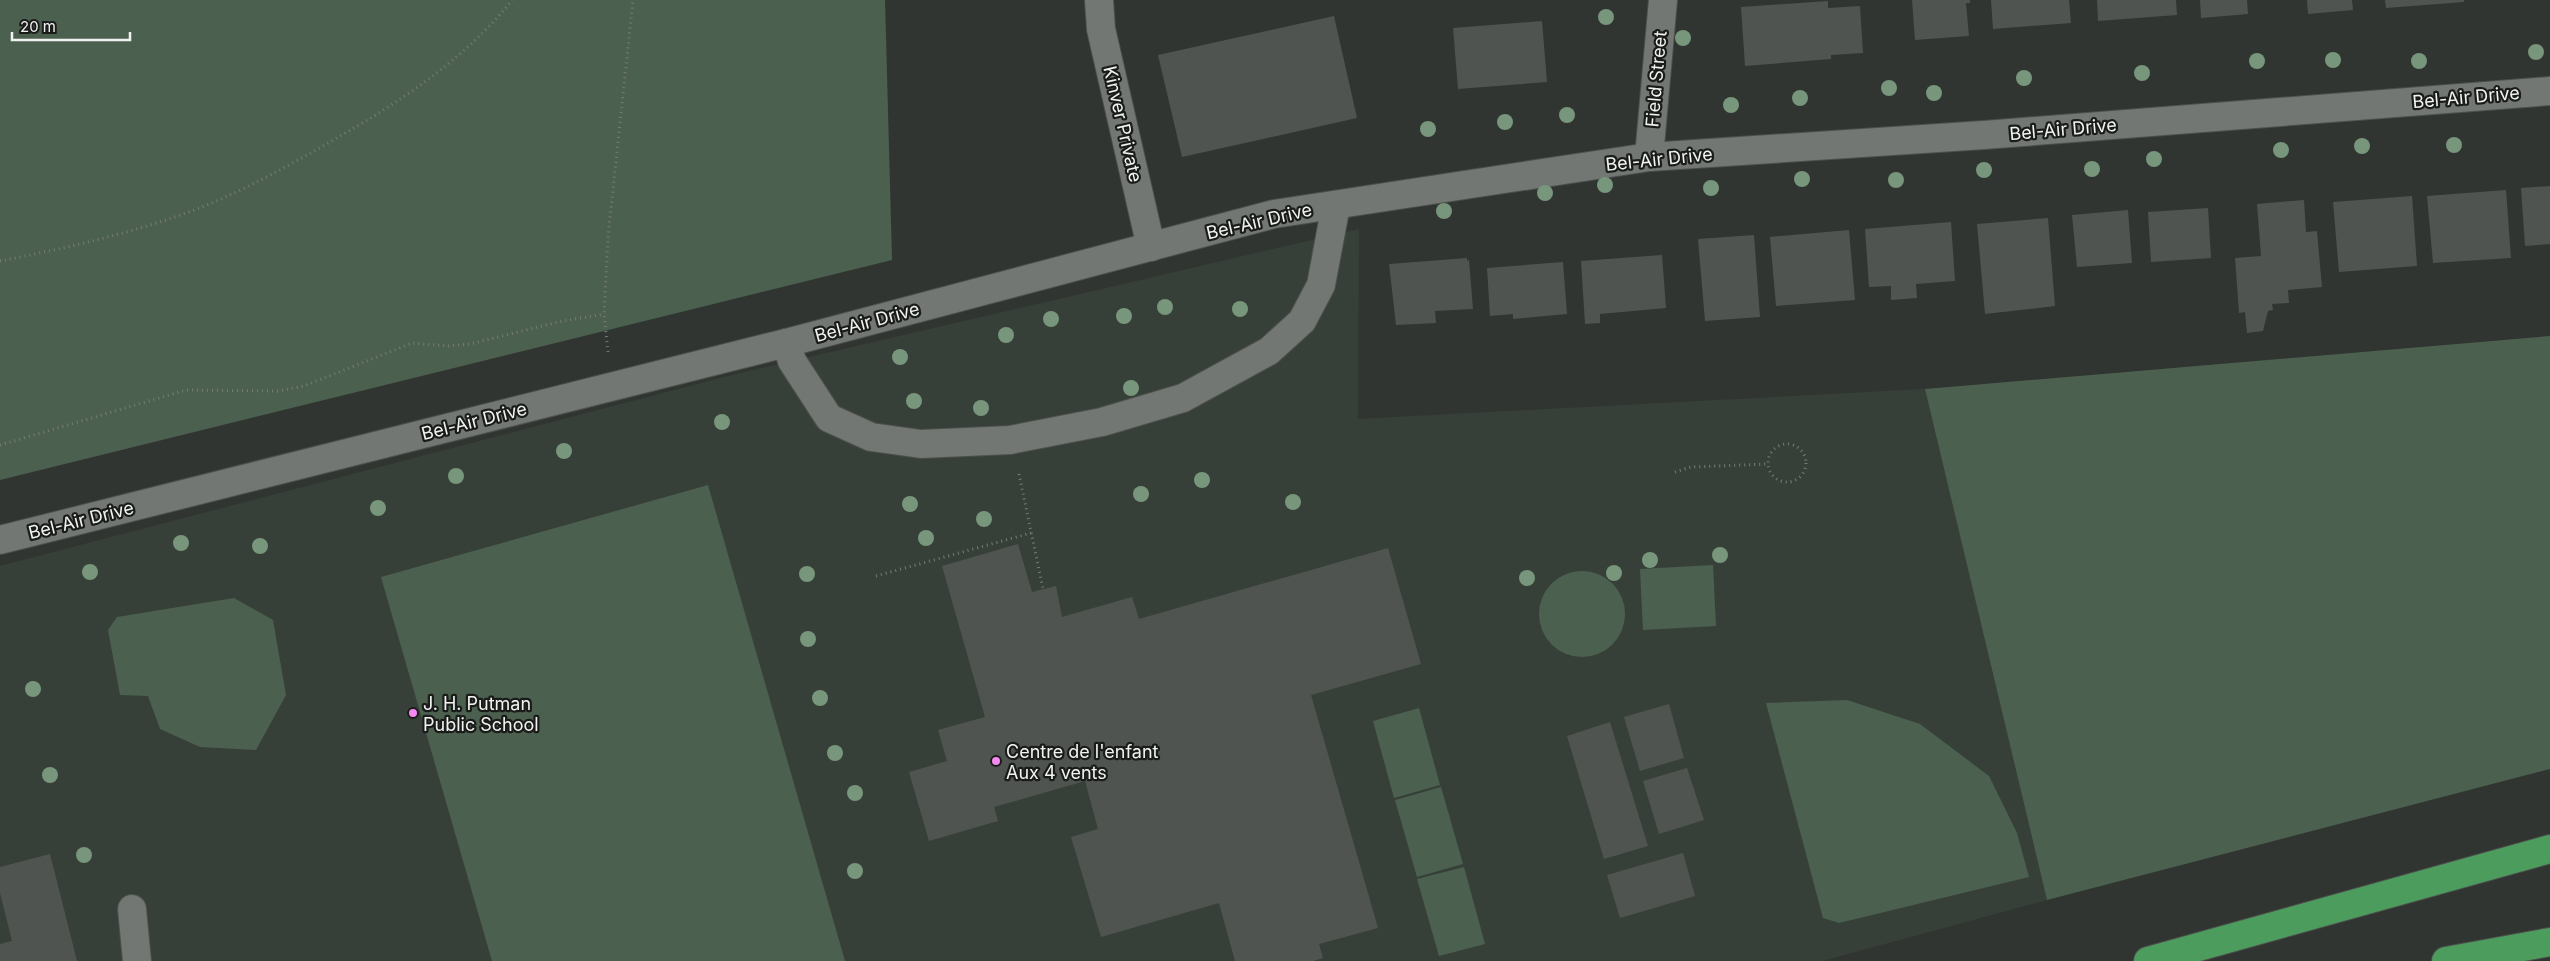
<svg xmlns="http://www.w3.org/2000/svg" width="2550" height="961" viewBox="0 0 2550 961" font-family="Inter,sans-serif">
	<rect width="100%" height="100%" fill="#313531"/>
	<polygon fill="#374038" points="1359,229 1358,419 1925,389 2047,900 1822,961 0,961 0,566 728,376"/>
	<g fill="#4c604f">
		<polygon points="0,0 885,0 892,260 0,480"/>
		<polygon points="2550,336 2550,769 2047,900 1925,389"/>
		<polygon points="708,485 845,961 492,961 381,577"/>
		<polygon points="1713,565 1716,626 1643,630 1640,569"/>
		<circle cx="1582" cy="614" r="43"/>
		<polygon points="234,598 273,620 286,695 256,750 200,747 160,729 148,696 120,695 108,630 117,617"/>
		<polygon points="1847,700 1920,724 1989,776 2017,833 2029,877 1839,923 1823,918 1766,703"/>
		<polygon points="1419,708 1440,785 1394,798 1373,721"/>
		<polygon points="1441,787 1463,864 1417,877 1395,800"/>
		<polygon points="1464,867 1485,944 1439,956 1417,879"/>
	</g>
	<g fill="#505450">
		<polygon points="1912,0 1970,0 1970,3 1966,3 1969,36 1915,40"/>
		<polygon points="1991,0 2069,0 2071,23 1993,29"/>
		<polygon points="2097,0 2176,0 2177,15 2098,21"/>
		<polygon points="2200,0 2247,0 2248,14 2201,18"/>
		<polygon points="2307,0 2352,0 2353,10 2308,14"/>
		<polygon points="2385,0 2464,0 2464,2 2386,8"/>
		<polygon points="1828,1 1828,8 1860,6 1863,53 1831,55 1831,59 1745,66 1741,7"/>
		<polygon points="1334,16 1357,118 1182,157 1158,55"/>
		<polygon points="1542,21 1547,82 1458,89 1453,28"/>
		<polygon points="2550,186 2550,244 2525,246 2521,188"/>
		<polygon points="2506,190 2511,258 2433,263 2427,196"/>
		<polygon points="2412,196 2417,266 2339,272 2333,202"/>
		<polygon points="2304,200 2306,232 2317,231 2322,287 2288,290 2289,303 2272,304 2273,310 2268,311 2263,331 2247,333 2245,312 2239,313 2235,258 2261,256 2257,204"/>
		<polygon points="2208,208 2211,258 2151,262 2148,212"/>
		<polygon points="2128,210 2132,263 2077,267 2072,215"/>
		<polygon points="2048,218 2055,306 1985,314 1977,224"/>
		<polygon points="1951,222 1955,281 1916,284 1917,298 1891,300 1891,286 1869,287 1865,229"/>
		<polygon points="1849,230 1855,300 1776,306 1770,237"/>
		<polygon points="1754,235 1760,317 1705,321 1698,239"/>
		<polygon points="1662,255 1666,308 1600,314 1600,323 1585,324 1581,261"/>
		<polygon points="1467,258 1467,261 1469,260 1473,309 1435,311 1436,323 1396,325 1389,264"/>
		<polygon points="1563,262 1567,314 1513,319 1513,314 1490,316 1487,268"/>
		<polygon points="1018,544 1032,592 1056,586 1062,617 1132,597 1139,619 1388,548 1421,664 1311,695 1378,928 1319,944 1323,958 1313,961 1235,961 1219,903 1101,937 1071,837 1098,829 1085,781 994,807 998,821 929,841 909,772 947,761 938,730 985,717 942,566"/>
		<polygon points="1669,704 1684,758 1640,771 1624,717"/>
		<polygon points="1610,722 1648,846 1604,859 1567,736"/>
		<polygon points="1687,768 1704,820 1659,834 1643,781"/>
		<polygon points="1683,853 1695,896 1620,918 1607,875"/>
		<polygon points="50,854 77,961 0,961 0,944 12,941 0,893 0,867"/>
	</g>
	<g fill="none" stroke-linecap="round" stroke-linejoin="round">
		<g stroke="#4d504d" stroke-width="30">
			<g id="minor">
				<polyline points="1099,0 1101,29 1151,247"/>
				<polyline points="1649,157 1663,0"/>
				<polyline points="786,343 792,361 829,418 871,437 921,444 1010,440 1102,422 1183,398 1269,351 1302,321 1321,285 1336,205"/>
				<polyline points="0,540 786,343 1274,214 1649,157 1984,135 2550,91"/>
				<polyline points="132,909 137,961"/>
			</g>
		</g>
		<g stroke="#4d504d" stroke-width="30">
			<g id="highway">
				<polyline points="2148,961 2550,849"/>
				<polyline points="2446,961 2550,942"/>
			</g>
		</g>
		<g stroke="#787b78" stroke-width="3" stroke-dasharray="1 4" stroke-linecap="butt">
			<path d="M0 261C67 248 133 233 197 209 248 189 295 162 342 135 402 101 469 55 512 0"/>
			<polyline points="608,352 604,314 608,237 633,0"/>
			<circle cx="1787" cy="463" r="19"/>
			<polyline points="0,445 186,390 278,391 304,386 412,343 448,346 470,344 558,322 604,314"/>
			<polyline points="1675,472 1691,467 1767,464"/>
			<polyline points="1019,474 1043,589"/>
			<polyline points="876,576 1031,533"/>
		</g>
		<use href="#minor" stroke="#737773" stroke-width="28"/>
		<use href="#highway" stroke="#4c9c5e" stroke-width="28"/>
	</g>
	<g fill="#77967c">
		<circle cx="1606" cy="17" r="8"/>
		<circle cx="1683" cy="38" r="8"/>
		<circle cx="2536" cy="52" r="8"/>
		<circle cx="2333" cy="60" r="8"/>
		<circle cx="2257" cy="61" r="8"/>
		<circle cx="2419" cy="61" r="8"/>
		<circle cx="2142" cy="73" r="8"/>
		<circle cx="2024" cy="78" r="8"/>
		<circle cx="1889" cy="88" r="8"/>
		<circle cx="1934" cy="93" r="8"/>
		<circle cx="1800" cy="98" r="8"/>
		<circle cx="1731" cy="105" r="8"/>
		<circle cx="1567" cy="115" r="8"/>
		<circle cx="1505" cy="122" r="8"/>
		<circle cx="1428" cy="129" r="8"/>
		<circle cx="2454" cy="145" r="8"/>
		<circle cx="2362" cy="146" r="8"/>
		<circle cx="2281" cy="150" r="8"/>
		<circle cx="2154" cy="159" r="8"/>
		<circle cx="2092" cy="169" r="8"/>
		<circle cx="1984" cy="170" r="8"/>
		<circle cx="1802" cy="179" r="8"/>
		<circle cx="1896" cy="180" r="8"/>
		<circle cx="1605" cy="185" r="8"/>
		<circle cx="1711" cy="188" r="8"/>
		<circle cx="1545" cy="193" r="8"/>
		<circle cx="1444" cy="211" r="8"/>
		<circle cx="1165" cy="307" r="8"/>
		<circle cx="1240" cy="309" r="8"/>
		<circle cx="1124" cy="316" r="8"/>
		<circle cx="1051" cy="319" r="8"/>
		<circle cx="1006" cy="335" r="8"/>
		<circle cx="900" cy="357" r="8"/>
		<circle cx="1131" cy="388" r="8"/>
		<circle cx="914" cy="401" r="8"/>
		<circle cx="981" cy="408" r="8"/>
		<circle cx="722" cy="422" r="8"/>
		<circle cx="564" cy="451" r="8"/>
		<circle cx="456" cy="476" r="8"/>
		<circle cx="1202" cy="480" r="8"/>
		<circle cx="1141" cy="494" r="8"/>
		<circle cx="1293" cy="502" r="8"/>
		<circle cx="910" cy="504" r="8"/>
		<circle cx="378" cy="508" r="8"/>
		<circle cx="984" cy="519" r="8"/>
		<circle cx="926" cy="538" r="8"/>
		<circle cx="181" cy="543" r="8"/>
		<circle cx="260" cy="546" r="8"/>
		<circle cx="1720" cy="555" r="8"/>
		<circle cx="1650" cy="560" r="8"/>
		<circle cx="90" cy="572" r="8"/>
		<circle cx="1614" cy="573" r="8"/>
		<circle cx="807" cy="574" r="8"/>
		<circle cx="1527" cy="578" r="8"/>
		<circle cx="808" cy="639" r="8"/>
		<circle cx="33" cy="689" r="8"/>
		<circle cx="820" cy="698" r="8"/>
		<circle cx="835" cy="753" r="8"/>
		<circle cx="50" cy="775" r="8"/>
		<circle cx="855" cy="793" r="8"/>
		<circle cx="84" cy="855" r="8"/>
		<circle cx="855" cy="871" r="8"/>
	</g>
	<g fill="#f589ef" stroke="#1a1c1a" stroke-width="2">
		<circle cx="413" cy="713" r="5"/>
		<circle cx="996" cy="761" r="5"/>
	</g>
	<g text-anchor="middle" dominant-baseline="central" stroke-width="4.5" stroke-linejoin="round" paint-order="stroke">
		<g font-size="18" fill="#f0f3f1" stroke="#1a1c1a">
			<text transform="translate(1656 79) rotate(-85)">Field Street</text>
			<text transform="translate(2466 97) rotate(-5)">Bel-Air Drive</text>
			<text transform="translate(1123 124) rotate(77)">Kinver Private</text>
			<text transform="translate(2063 129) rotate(-5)">Bel-Air Drive</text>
			<text transform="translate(1659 159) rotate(-6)">Bel-Air Drive</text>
			<text transform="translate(1259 221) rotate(-13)">Bel-Air Drive</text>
			<text transform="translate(867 322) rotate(-15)">Bel-Air Drive</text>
			<text transform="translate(474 421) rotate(-14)">Bel-Air Drive</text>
			<text transform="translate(81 520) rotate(-14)">Bel-Air Drive</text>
		</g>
		<g font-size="18" fill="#f0f3f1" stroke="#1a1c1a" text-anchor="start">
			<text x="423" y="703">J. H. Putman<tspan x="423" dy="21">Public School</tspan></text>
			<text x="1006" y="751">Centre de l'enfant<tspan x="1006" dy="21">Aux 4 vents</tspan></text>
		</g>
	</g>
	<path d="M12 32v8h118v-8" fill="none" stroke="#f0f3f1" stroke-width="2.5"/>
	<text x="20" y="32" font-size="15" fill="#f0f3f1" stroke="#1a1c1a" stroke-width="4" paint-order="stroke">20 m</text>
</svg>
